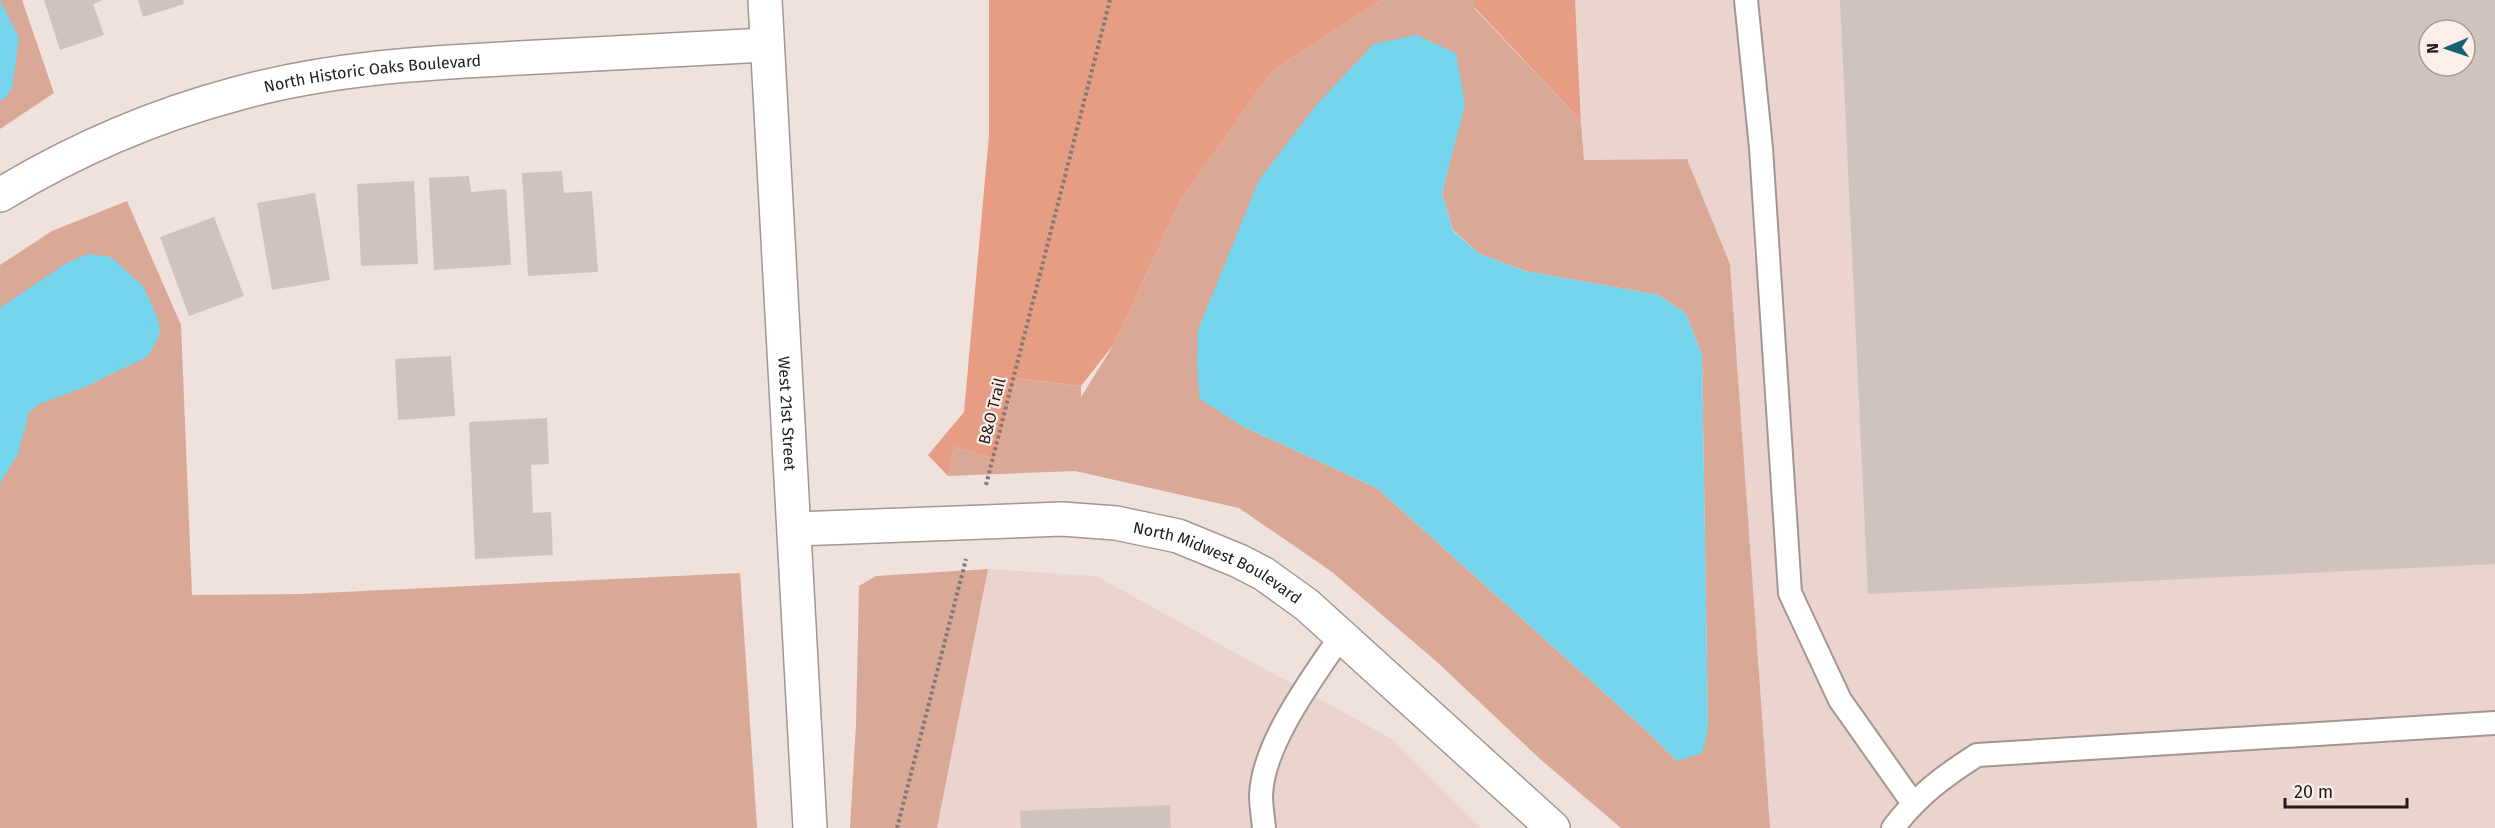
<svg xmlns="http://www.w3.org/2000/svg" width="2495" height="828" viewBox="0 0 2495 828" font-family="'Fira Sans',sans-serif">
	<rect width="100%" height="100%" fill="#efe2dd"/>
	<g fill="#ead4cd" fill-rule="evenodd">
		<path d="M1575 0H2495V828H1770L1730 264 1687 159 1584 160ZM2429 30H2465V66H2429Z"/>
		<polygon points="988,569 1096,576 1392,739 1481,828 937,828"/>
	</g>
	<g fill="#daa897" fill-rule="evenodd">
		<polygon points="0,0 22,0 54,93 0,129"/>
		<path d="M1382 0H1475V9L1581 121 1584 160 1687 159 1730 264 1770 828H1621L1540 759 1437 662 1332 572 1239 508 1075 471 948 476 954 447 995 459 1016 378 1081 386V397L1114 344 1181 200 1272 71ZM1449 164 1442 193 1453 230 1480 254 1525 271 1659 295 1686 314 1702 355 1708 728 1677 761 1650 734 1377 488 1242 426Z"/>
		<polygon points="127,201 181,325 192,595 301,594 740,573 757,828 0,828 0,265 52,231"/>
		<polygon points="988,569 937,828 850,828 856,724 859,586 876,576"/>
	</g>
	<g fill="#e79d84">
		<polygon points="989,0 1382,0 1272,71 1181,200 1114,344 1081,386 1016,378 995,459 954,447 948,476 928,455 964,412 989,135"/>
		<polygon points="1475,0 1575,0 1581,121 1475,8"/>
	</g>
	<g fill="#74d5ec">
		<polygon points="0,0 19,38 12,88 5,99 0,100"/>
		<polygon points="1416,35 1456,53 1465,105 1442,193 1453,231 1480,254 1525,271 1659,295 1686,314 1702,355 1708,729 1702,753 1677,761 1650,734 1377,488 1242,426 1200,399 1197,367 1198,330 1259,180 1318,103 1374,44"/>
		<polygon points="88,254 111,257 143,286 158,319 160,330 158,339 147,357 87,386 37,405 29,413 18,454 0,483 0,308 68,262"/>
	</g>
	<g fill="#d0c3be" fill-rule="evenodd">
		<polygon points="44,0 103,0 93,4 104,35 60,50"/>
		<polygon points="138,0 183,0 184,4 143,17"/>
		<path d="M1840 0H2495V564L1868 594ZM2429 30H2465V66H2429Z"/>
		<polygon points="562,171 564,193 592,191 598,272 528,276 522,173"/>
		<polygon points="469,176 471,192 506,189 511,265 434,270 429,178"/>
		<polygon points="414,181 418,264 361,266 357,184"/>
		<polygon points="315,193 330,280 272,290 257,203"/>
		<polygon points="214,217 244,296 189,316 160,237"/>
		<polygon points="451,356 455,416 398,420 395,359"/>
		<polygon points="547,418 549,464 531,465 533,513 551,512 553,555 475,559 469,422"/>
		<polygon points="1170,805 1171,828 1021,828 1020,811"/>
	</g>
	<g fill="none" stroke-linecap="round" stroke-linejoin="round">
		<g stroke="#a39793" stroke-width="26">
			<g id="service">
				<polyline points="1746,0 1761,148 1790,593 1840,700 1912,802"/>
				<path d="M1264 828C1263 817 1261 806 1261 796 1262 745 1313 677 1341 636"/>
				<path d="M1893 828C1917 796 1944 776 1977 755L2495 723"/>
			</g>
		</g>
		<g stroke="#a39793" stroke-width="36">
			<g id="minor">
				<path id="s1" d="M0 195C73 151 153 116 236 94 329 68 423 63 519 58 601 54 684 49 767 45"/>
				<path id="s2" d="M796 529 1062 519 1116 523 1178 536 1239 561 1264 574 1307 605 1553 828"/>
			</g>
		</g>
		<g stroke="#a39793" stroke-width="36">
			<g id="tertiary">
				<path id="s3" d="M765 0 810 828"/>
			</g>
		</g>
		<g stroke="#827976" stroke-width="4" stroke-dasharray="3 3" stroke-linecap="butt">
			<polyline points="986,485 1110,0"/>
			<polyline points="897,828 966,559"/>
		</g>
		<use href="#service" stroke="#fff" stroke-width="22"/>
		<use href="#minor" stroke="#fff" stroke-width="33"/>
		<use href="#tertiary" stroke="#fff" stroke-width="33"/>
	</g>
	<g text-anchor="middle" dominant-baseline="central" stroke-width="4.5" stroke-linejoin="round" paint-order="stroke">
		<g font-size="16" fill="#211c1b" stroke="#fcefea">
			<text stroke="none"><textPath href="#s1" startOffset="396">North Historic Oaks Boulevard</textPath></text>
			<text transform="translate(992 411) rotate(-76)">B&amp;O Trail</text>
			<text stroke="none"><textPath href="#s3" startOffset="414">West 21st Street</textPath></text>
			<text stroke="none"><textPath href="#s2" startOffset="430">North Midwest Boulevard</textPath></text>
		</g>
	</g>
	<g transform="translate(2447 48) rotate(268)"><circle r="28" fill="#fcefea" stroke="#a49b97" stroke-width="1.5"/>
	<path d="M0-4.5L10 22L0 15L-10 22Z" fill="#17606f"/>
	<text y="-9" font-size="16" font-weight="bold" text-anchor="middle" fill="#211c1b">N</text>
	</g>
	<path d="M2285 798v9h122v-9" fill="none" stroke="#211c1b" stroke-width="3"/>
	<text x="2294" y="798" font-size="18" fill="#211c1b" stroke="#fcefea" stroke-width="4.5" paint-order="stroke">20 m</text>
</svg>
